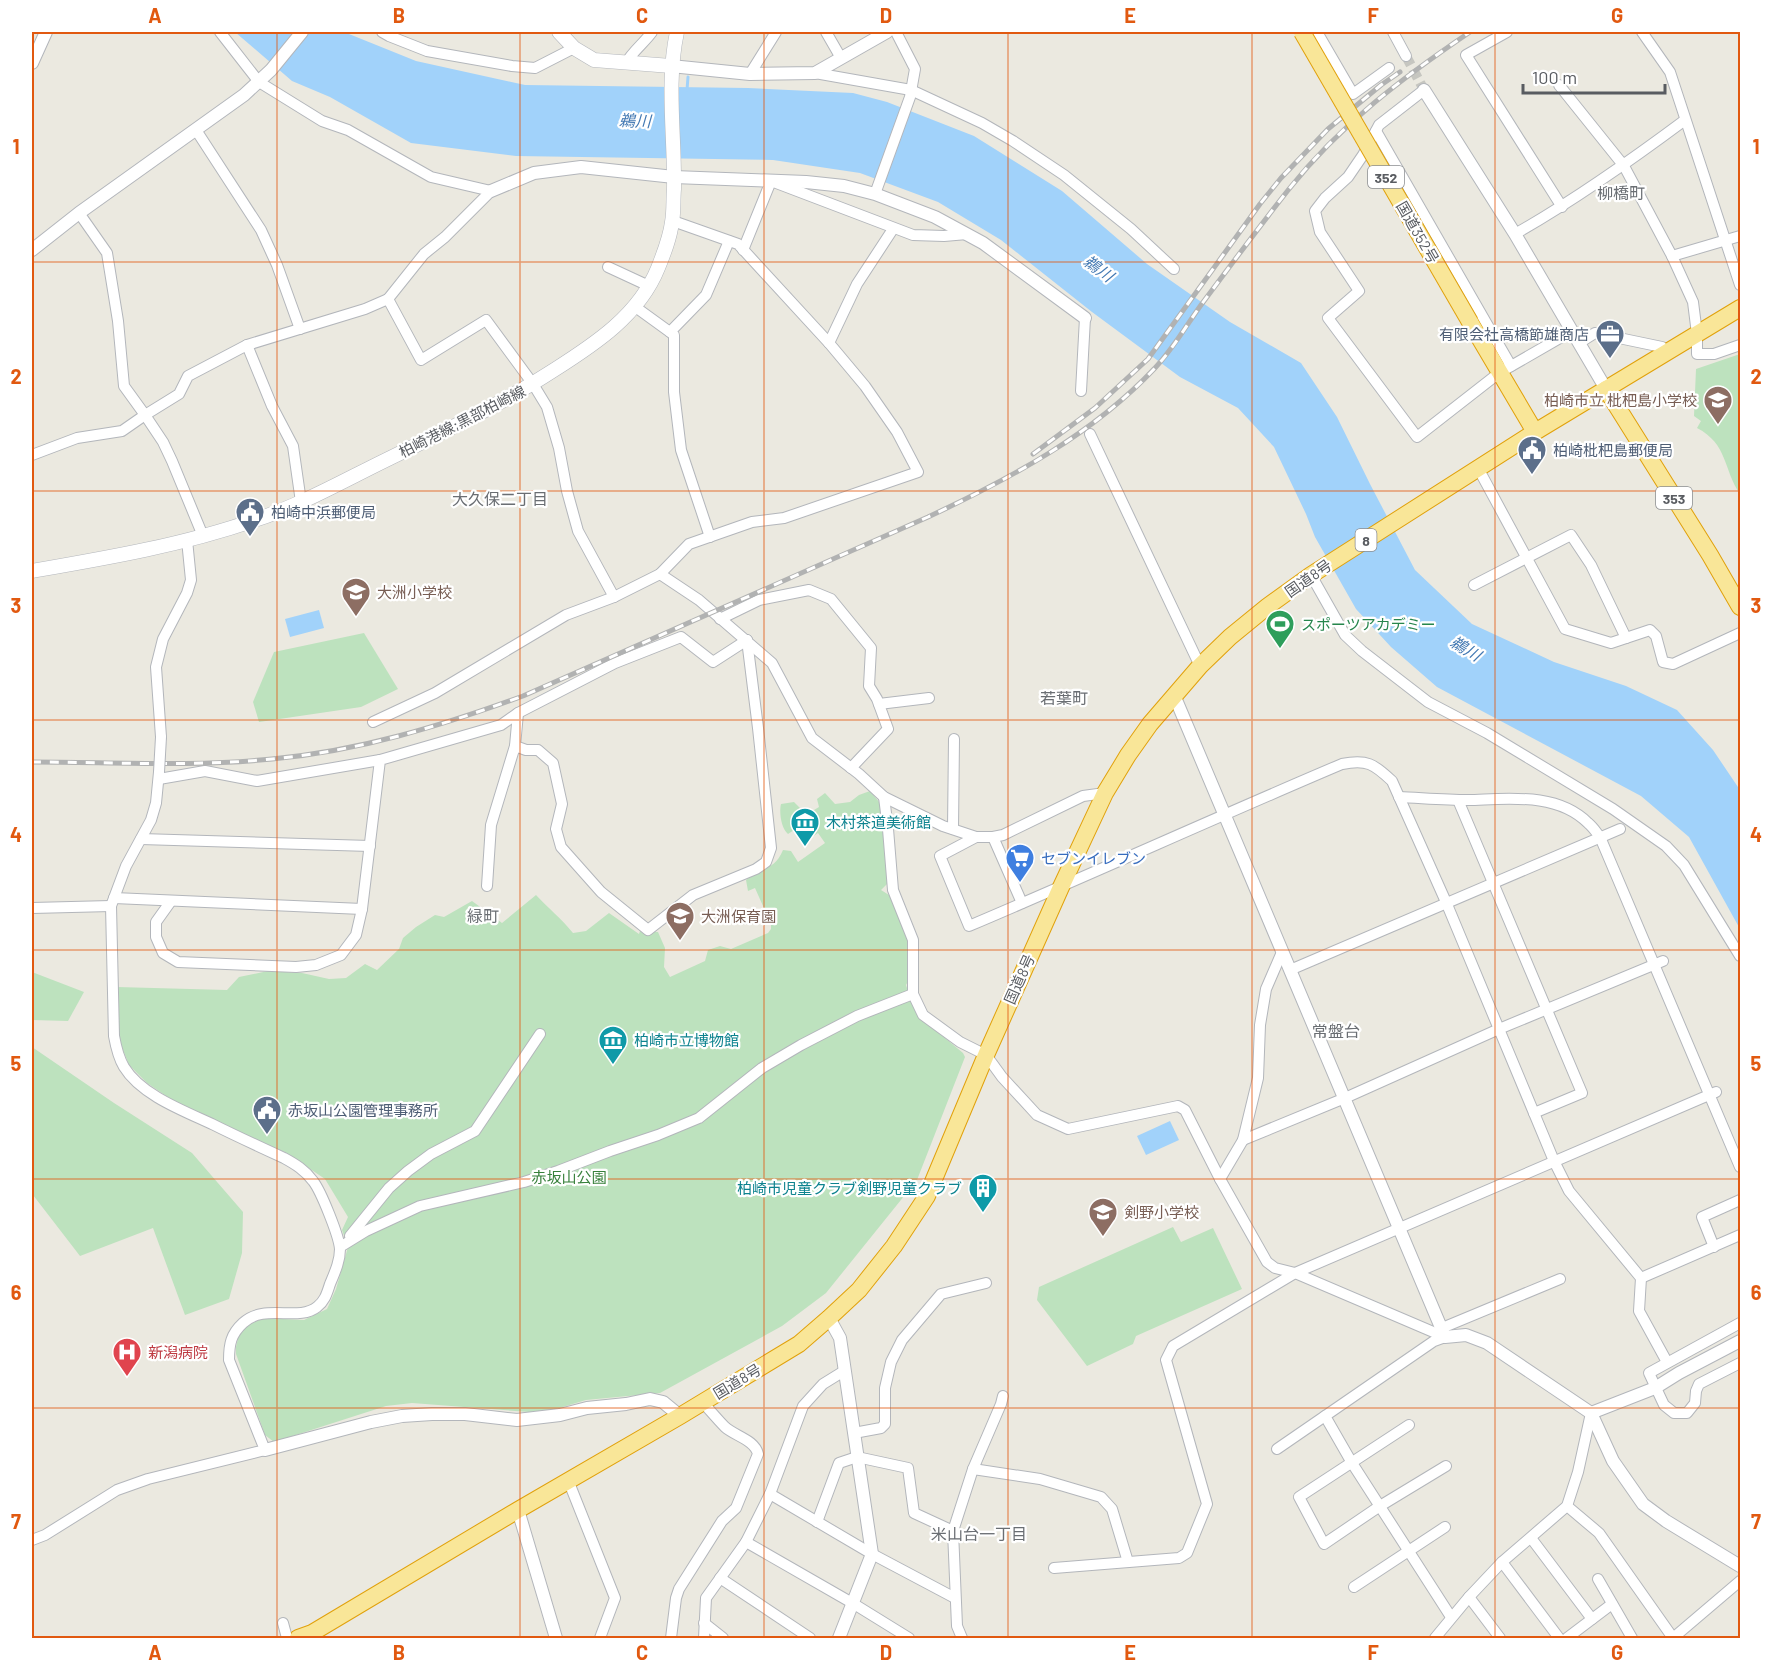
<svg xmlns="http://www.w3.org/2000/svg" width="1772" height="1670" viewBox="0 0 1772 1670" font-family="Barlow,'Noto Sans JP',sans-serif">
	<rect width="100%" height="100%" fill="#ebe9e0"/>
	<g fill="#bde2be">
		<path d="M1740 354V494C1723 469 1728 444 1697 428L1701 421 1694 416 1696 369Z"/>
		<polygon points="364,633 398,689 361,707 259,722 253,702 274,652"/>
		<path d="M870 791 880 803 886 818 888 883 881 890 889 895 906 931 913 972 906 985 907 988 921 1018 963 1053 965 1057 917 1180 826 1293 782 1326 660 1393 586 1400 556 1409 529 1412 412 1403 386 1406 274 1442 265 1435 236 1354V1347L239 1334 248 1325 263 1318 304 1320 327 1309 336 1289 348 1247 342 1230 348 1217 325 1179 285 1152 242 1136 172 1100 147 1083 129 1065 121 1045 116 1022 117 987 227 990 239 977 268 971 302 973 329 979 346 978 365 964 377 970 399 949 403 938 416 927 435 915 444 917 472 901 502 923 536 895C548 908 562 919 573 933L586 931 609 913 639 934 640 931 658 932 665 948 664 967 670 977 705 961 708 950 720 946 731 949 768 933 771 929V924L755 888 748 891 746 880C761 868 775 870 783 850L791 851 798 862 825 843 818 833 809 839 800 826 788 834C781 828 779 812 781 804L794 802 800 808 809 813 819 807 817 799 825 793 835 804 850 802 859 795Z"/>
		<polygon points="32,972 84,992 68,1021 32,1020"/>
		<polygon points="32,1047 114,1103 192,1153 243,1212 242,1253 229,1299 185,1315 153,1228 80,1256 33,1195 32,1196"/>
		<polygon points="1173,1227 1181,1242 1213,1228 1242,1289 1136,1336 1133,1344 1087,1366 1037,1300 1039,1287"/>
	</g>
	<g fill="#a1d2fa">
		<polygon points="235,32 344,32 416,61 525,85 748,88 853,93 887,102 974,136 1062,191 1147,264 1230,322 1301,363 1337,417 1370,484 1415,570 1472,624 1554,662 1626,686 1677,710 1713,750 1740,790 1740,929 1689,837 1641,796 1437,687 1391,647 1356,609 1315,537 1306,514 1274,447 1238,408 1180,377 1092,312 1001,240 938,202 860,173 773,160 516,156 411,143 330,97 292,81"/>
		<polygon points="319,610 324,628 290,637 285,619"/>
		<polygon points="1170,1121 1179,1140 1146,1155 1137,1136"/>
	</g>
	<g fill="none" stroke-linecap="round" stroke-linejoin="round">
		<polyline stroke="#a1d2fa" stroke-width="3" points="687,90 688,77"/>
		<polyline stroke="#c6c6c0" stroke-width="10" stroke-dasharray="10 5" stroke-linecap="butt" points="1406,56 1424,90"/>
		<g stroke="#b3b6bb" stroke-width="12">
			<g id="minor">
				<polyline points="220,32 259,82 322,121 348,130 431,177 491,191"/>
				<polyline points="382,32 389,36 427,51 512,66 535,68 574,48"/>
				<polyline points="826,32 841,58"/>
				<polyline points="1317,32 1353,94 1389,68"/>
				<polyline points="1393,32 1406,56"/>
				<polyline points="1507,32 1466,55 1562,207"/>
				<polyline points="1642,32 1670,72 1740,285"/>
				<path d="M626 63C633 51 644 43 652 32"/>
				<polyline points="815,73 911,90 982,123 1013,141 1064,175 1131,229 1174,269"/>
				<polyline points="750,74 776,32"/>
				<polyline points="1559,85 1624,166 1672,256 1693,302 1697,334 1697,354 1714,354 1740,345"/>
				<polyline points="1424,90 1379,125 1363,155 1348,177 1325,198 1315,211 1320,232 1359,291 1328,318 1417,437 1499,373 1572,331"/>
				<polyline points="196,130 261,230 277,265 300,329"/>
				<polyline points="1376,131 1511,366"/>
				<polyline points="875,194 910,97 915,69 896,32"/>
				<path d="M1515 234C1575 200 1630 161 1685 120"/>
				<polyline points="743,250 771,181 913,235 944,236 967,234"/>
				<polyline points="1672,256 1740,236"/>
				<polyline points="608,267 649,286"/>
				<polyline points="388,299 421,360 486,320 533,384 547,407 559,448 567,491 578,531 614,597"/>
				<polyline points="634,306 674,335 674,392 681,450 710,537"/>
				<polyline points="670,332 706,295 729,241"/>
				<polyline points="829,343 857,284 893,229"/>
				<polyline points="1579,343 1595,333 1662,347 1667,352"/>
				<polyline points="247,345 272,406 293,446 301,502"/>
				<polyline points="1081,391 1085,318"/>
				<polyline points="1090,434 1200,666"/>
				<polyline points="32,455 77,438 122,431 145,415 124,386 118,321 107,253 79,213"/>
				<polyline points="1478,468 1565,629 1611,643 1650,630 1656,636 1663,662 1673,664 1740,633"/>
				<polyline points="203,536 172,461 163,442 145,415 179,394 188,376 247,345 365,309 388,299 424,254 445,237 491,191"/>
				<polyline points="660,574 699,600 772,663 812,738 859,774 884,797 943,826 976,837 993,837 1003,835 1083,796 1105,793"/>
				<polyline points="1311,575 1345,635 1362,651 1428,702 1487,733 1613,809 1666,846 1684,865 1740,956"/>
				<polyline points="1474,585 1571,535 1591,565 1626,638"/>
				<polyline points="720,619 759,600 809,590 831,599 871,648 869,686 877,699 888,729 851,768"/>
				<polyline points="879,704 929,698"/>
				<polyline points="373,722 435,693 566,615 614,597 660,574 689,544 752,522 784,518 918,472 897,432 865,386 829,343 738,244 673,221"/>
				<polyline points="161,737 156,667 163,639 187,593 191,580 187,540"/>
				<polyline points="515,746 526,750 538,750 553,763 562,804 556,829 561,847 601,892 648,930 693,895 756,869 766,862 771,848 758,728 747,640"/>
				<polyline points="159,779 205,771 257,781 380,760"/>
				<polyline points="884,797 888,829 893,890 913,940 913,994 923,1015 960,1042 986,1055 1002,1077 1037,1115 1068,1129 1178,1106 1185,1110 1220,1179 1267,1262 1275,1268 1295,1273 1445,1337"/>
				<path d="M1399 797C1422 798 1445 800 1468 800 1508 799 1557 792 1588 823 1593 827 1596 832 1600 837L1740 1167"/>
				<polyline points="1458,800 1582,1093 1534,1113"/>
				<polyline points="953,829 954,739"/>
				<path d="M976 837 940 856 969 926C1094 873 1217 817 1342 764 1367 759 1374 764 1392 781L1446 902 1554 1161 1569 1191 1641 1278 1639 1311 1667 1362"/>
				<polyline points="993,837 1022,903"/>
				<polyline points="141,839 370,846"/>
				<polyline points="487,886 491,825 515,746 518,713"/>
				<polyline points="114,898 362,909"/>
				<polyline points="171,901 156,922 156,937 163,953 178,962 296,967 316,965 341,955 356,935 362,909 380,760 501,725 518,713 615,663 681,637 713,662 747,640"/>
				<polyline points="32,908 111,906"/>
				<polyline points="1290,970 1620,829"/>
				<polyline points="1243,1140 1345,1098 1499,1029 1663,961"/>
				<polyline points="1220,1179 1243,1140 1258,1078 1260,1025 1266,989 1282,952"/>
				<polyline points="350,1236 389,1188 408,1171 431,1154 475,1131 540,1034"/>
				<polyline points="340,1247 366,1231 420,1206 524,1182 558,1171 610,1151 658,1135 699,1118 762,1068 801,1045 857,1016 913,994"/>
				<polyline points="1714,1247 1702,1217 1740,1200"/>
				<polyline points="1641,1278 1740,1235"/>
				<polyline points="1740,1323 1649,1373 1664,1405 1674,1413 1687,1413 1695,1403 1696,1391 1699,1384 1740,1363"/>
				<polyline points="1442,1328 1560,1279"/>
				<polyline points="1445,1337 1434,1341 1325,1416 1352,1463 1451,1617"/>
				<polyline points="1409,1425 1299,1497 1324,1544 1380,1506 1446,1466"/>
				<polyline points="854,1433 881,1428 885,1424 885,1388 891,1362 902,1340 941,1294 986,1283"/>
				<polyline points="1277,1449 1325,1416"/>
				<polyline points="973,1469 1040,1479 1101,1497 1112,1509 1128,1562"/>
				<polyline points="568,1480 615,1598 600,1638"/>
				<polyline points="770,1494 872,1554 955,1598"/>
				<polyline points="1567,1506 1599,1533 1673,1638"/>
				<polyline points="817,1522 839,1463 857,1457 908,1468 914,1513 953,1531 957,1626 962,1638"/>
				<polyline points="953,1531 973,1469 1001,1404 1003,1396"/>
				<polyline points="1531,1538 1592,1619"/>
				<path d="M32 1540 45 1535 117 1490 148 1479 265 1450 229 1360C229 1344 231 1334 243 1323 264 1303 298 1322 317 1307 325 1301 327 1293 330 1284 335 1272 340 1261 340 1249 339 1236 321 1191 313 1181 305 1170 295 1164 284 1158 260 1147 236 1136 212 1124 184 1111 141 1095 124 1067 118 1057 116 1047 114 1036L111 906 126 866 151 820 156 803 159 772"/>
				<polyline points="746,1542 854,1604 909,1638"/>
				<polyline points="1502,1562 1559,1638"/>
				<polyline points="1054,1568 1179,1558 1187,1553 1207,1504 1166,1360 1173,1346 1295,1273 1716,1092"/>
				<polyline points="720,1578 810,1638"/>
				<polyline points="1598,1579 1632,1638"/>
				<polyline points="1354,1587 1445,1527"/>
				<polyline points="1469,1597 1500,1638"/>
				<polyline points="283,1623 287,1638"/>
				<polyline points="704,1623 723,1638"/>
				<path d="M671 1638 676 1598 679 1589 722 1521 736 1508 758 1454C755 1440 735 1436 725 1427 717 1419 710 1410 702 1402"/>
				<polyline points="704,1638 706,1598 746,1542 770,1494 803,1406 823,1384 844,1371"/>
				<polyline points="1435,1638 1469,1597 1502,1562 1567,1506 1578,1472 1591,1413"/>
				<polyline points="1567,1638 1612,1604"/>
				<polyline points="1673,1638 1740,1581"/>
			</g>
		</g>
		<g stroke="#b3b6bb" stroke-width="14">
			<g id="tertiary">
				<polyline points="32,63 46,32"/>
				<polyline points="671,66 750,74 815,73 887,32"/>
				<polyline points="1424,90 1515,234 1606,389"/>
				<polyline points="491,191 534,173 581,167 674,177 806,182 844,186 875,194 935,217 983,243 1085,318"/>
				<polyline points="32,250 79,213 244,95 271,70 302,32"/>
				<polyline points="1174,695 1445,1337 1466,1335 1487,1343 1591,1413 1613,1461 1643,1504 1666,1521 1740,1566"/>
				<polyline points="829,1318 840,1338 872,1554 839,1638"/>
				<polyline points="1591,1413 1655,1388 1679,1373 1740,1341"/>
				<polyline points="265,1450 371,1422 402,1416 432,1414 465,1414 517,1420 560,1415 587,1408 626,1404 650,1399 663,1402 680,1416"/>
				<polyline points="518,1510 556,1638"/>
			</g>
		</g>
		<g stroke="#b4b7bc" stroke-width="15">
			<g id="secondary">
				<polyline points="559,32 574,48 594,60 671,66"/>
				<path d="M32 571C107 558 183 545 255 520 301 505 343 481 386 460 443 432 500 405 554 370 595 344 639 315 658 268 664 253 670 238 672 222 674 212 673 200 674 189 675 137 666 83 677 32"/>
			</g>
		</g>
		<g stroke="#e1a10b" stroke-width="18">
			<g id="trunk">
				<polyline points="1470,322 1535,432"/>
				<polyline points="1606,389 1710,555 1740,607"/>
				<polyline points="298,1638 312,1633 518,1510 680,1416 799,1344 829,1318 859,1290 894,1246 927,1196 986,1055 1061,887 1105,793 1128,755 1150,724 1200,666 1230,637 1268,606 1311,575 1535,432 1740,308"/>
			</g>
		</g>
		<use href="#minor" stroke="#fff" stroke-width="10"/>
		<use href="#tertiary" stroke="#fff" stroke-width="12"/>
		<use href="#secondary" stroke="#fff" stroke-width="14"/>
		<use href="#trunk" stroke="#f9e698" stroke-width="16"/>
		<g stroke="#b1b2b2" stroke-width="5">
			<g id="rail">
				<polyline points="1033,454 1095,408 1148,359 1260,204 1281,178 1328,129 1381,85 1400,72"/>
				<path d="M32 762C111 762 193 767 272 759 359 751 441 726 523 696L928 517C1011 478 1092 435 1155 368 1173 349 1186 326 1201 305 1230 266 1259 227 1289 189 1341 124 1402 78 1470 32"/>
			</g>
		</g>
		<use href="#rail" stroke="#fff" stroke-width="3" stroke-dasharray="9" stroke-linecap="butt"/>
		<g stroke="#b3b6bb" stroke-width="12" stroke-linecap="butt">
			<polyline id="minor-bridge" points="159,772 161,737"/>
		</g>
		<g stroke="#e1a10b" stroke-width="18" stroke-linecap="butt">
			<polyline id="trunk-bridge" points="1302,32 1470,322"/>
		</g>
		<use href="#minor-bridge" stroke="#fff" stroke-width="10"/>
		<use href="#trunk-bridge" stroke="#f9e698" stroke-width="16"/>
	</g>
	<path fill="none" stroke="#e15910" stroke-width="1.5" stroke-opacity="0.55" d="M277 32V1638M520 32V1638M764 32V1638M1008 32V1638M1252 32V1638M1495 32V1638M32 262H1740M32 491H1740M32 720H1740M32 950H1740M32 1179H1740M32 1408H1740"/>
	<defs>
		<g id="office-pin" transform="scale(1.5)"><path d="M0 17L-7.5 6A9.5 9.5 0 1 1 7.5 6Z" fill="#5c6f8a" stroke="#fff"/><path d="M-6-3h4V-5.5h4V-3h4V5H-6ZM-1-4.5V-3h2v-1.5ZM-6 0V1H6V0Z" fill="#fff"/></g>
		<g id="school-pin" transform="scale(1.5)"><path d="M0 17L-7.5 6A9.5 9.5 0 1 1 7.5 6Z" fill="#8d6e63" stroke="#fff"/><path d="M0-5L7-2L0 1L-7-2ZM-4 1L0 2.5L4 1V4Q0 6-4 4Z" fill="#fff"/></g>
		<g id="civic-pin" transform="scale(1.5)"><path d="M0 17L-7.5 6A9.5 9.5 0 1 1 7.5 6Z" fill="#5c6f8a" stroke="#fff"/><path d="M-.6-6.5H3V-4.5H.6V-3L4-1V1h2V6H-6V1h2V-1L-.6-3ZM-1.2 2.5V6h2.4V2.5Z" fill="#fff"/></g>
		<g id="stadium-pin" transform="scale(1.5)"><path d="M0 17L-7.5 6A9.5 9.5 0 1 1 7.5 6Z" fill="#2e9e5b" stroke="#fff"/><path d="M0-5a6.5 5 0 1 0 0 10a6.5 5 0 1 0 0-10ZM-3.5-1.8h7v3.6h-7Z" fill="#fff"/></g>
		<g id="museum-pin" transform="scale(1.5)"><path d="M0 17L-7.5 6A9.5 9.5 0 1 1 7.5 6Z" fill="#0f9aa8" stroke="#fff"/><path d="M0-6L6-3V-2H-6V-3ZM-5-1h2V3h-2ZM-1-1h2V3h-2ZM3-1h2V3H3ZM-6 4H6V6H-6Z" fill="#fff"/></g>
		<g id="supermarket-pin" transform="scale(1.5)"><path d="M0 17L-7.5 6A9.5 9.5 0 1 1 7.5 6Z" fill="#3f7fe0" stroke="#fff"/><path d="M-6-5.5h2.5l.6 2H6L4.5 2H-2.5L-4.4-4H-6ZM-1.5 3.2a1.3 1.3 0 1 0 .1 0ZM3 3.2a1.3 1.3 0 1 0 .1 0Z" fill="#fff"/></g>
		<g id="building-pin" transform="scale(1.5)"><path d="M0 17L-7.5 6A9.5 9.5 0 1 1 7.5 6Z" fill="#0f9aa8" stroke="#fff"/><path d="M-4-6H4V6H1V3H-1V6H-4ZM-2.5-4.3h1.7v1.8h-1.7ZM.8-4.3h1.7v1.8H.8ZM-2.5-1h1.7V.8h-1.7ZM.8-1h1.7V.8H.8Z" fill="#fff"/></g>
		<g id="hospital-pin" transform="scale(1.5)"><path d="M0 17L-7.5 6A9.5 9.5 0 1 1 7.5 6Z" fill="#e0444e" stroke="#fff"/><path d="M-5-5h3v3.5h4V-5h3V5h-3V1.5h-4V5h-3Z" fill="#fff"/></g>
	</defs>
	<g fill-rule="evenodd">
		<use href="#office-pin" x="1610" y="334"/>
		<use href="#school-pin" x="1718" y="400"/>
		<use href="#civic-pin" x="1532" y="450"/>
		<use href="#civic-pin" x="250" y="512"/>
		<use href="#school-pin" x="356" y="592"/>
		<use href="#stadium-pin" x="1280" y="624"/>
		<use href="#museum-pin" x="805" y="822"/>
		<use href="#supermarket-pin" x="1020" y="858"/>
		<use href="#school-pin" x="680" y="916"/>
		<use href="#museum-pin" x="613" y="1040"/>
		<use href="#civic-pin" x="267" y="1110"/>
		<use href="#building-pin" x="983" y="1188"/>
		<use href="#school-pin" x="1103" y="1212"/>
		<use href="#hospital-pin" x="127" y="1352"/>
	</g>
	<g text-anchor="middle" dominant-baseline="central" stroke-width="4.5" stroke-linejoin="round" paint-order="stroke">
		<g fill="#fff" stroke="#8b8d90" stroke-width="1.5">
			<rect x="1368" y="166" width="36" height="22" rx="4.5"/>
			<rect x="1656" y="487" width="36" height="22" rx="4.5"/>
			<rect x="1355.5" y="529" width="21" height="22" rx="4.5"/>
		</g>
		<g font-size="14" font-weight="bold" fill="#595c61">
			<text x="1386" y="177">352</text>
			<text x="1674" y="498">353</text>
			<text x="1366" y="540">8</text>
		</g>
		<g font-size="15" fill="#595c61" stroke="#fff">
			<text transform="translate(1418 232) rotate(60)">国道352号</text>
			<text transform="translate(462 421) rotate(-27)">柏崎港線;黒部柏崎線</text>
			<text transform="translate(1308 578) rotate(-35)">国道8号</text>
			<text transform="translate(1019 979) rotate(-66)">国道8号</text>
			<text transform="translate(737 1381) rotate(-31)">国道8号</text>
		</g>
		<g font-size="15" fill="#4e5e75" stroke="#fff" text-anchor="start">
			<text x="1589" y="334" text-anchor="end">有限会社高橋節雄商店</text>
			<text x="1553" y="450">柏崎枇杷島郵便局</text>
			<text x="271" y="512">柏崎中浜郵便局</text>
			<text x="288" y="1110">赤坂山公園管理事務所</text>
		</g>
		<g font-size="15" fill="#785e54" stroke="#fff" text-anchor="start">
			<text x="1697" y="400" text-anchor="end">柏崎市立 枇杷島小学校</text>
			<text x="377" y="592">大洲小学校</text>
			<text x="701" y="916">大洲保育園</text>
			<text x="1124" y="1212">剣野小学校</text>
		</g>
		<g font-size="15" fill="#27864d" stroke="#fff" text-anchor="start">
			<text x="1301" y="624">スポーツアカデミー</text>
		</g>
		<g font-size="15" fill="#0d838f" stroke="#fff" text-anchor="start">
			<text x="826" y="822">木村茶道美術館</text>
			<text x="634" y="1040">柏崎市立博物館</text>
			<text x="962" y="1188" text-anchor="end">柏崎市児童クラブ剣野児童クラブ</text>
		</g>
		<g font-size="15" fill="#366cbe" stroke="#fff" text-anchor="start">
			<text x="1041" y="858">セブンイレブン</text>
		</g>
		<g font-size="15" fill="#38813c" stroke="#fff">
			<text x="569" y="1177">赤坂山公園</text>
		</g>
		<g font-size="15" fill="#be3a42" stroke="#fff" text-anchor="start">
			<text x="148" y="1352">新潟病院</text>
		</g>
		<g font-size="16" font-style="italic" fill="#4379b3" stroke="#fff">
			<text transform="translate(635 120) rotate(2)">鵜川</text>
			<text transform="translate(1099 268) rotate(36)">鵜川</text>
			<text transform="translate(1466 648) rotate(31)">鵜川</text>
		</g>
		<g font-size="16" fill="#6a6e73" stroke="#fff">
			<text x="1621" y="192">柳橋町</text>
			<text x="500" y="498">大久保二丁目</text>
			<text x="1064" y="697">若葉町</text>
			<text x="483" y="915">緑町</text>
			<text x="1336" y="1030">常盤台</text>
			<text x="979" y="1533">米山台一丁目</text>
		</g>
	</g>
	<rect width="1772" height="1670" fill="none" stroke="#ffffff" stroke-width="66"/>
	<path d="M1523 84v9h142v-9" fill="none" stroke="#595c61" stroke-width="3"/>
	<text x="1532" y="84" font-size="18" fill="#595c61" stroke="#ffffff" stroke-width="4.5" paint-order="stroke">100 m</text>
	<rect x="33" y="33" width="1706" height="1604" fill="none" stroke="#e15910" stroke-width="2"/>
	<g font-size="20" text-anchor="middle" font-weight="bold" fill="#e15910">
		<text x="155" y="23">A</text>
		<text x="399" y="23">B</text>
		<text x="642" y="23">C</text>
		<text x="886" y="23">D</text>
		<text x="1130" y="23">E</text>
		<text x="1373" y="23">F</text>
		<text x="1617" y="23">G</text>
		<text x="16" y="154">1</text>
		<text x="1756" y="154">1</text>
		<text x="16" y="384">2</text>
		<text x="1756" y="384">2</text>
		<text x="16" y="613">3</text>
		<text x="1756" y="613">3</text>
		<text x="16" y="842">4</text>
		<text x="1756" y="842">4</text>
		<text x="16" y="1071">5</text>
		<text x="1756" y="1071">5</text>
		<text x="16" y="1300">6</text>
		<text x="1756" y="1300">6</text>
		<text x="16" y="1529">7</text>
		<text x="1756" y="1529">7</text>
		<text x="155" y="1660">A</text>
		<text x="399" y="1660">B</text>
		<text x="642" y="1660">C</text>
		<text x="886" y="1660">D</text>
		<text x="1130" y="1660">E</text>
		<text x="1373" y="1660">F</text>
		<text x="1617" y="1660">G</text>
	</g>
</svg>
